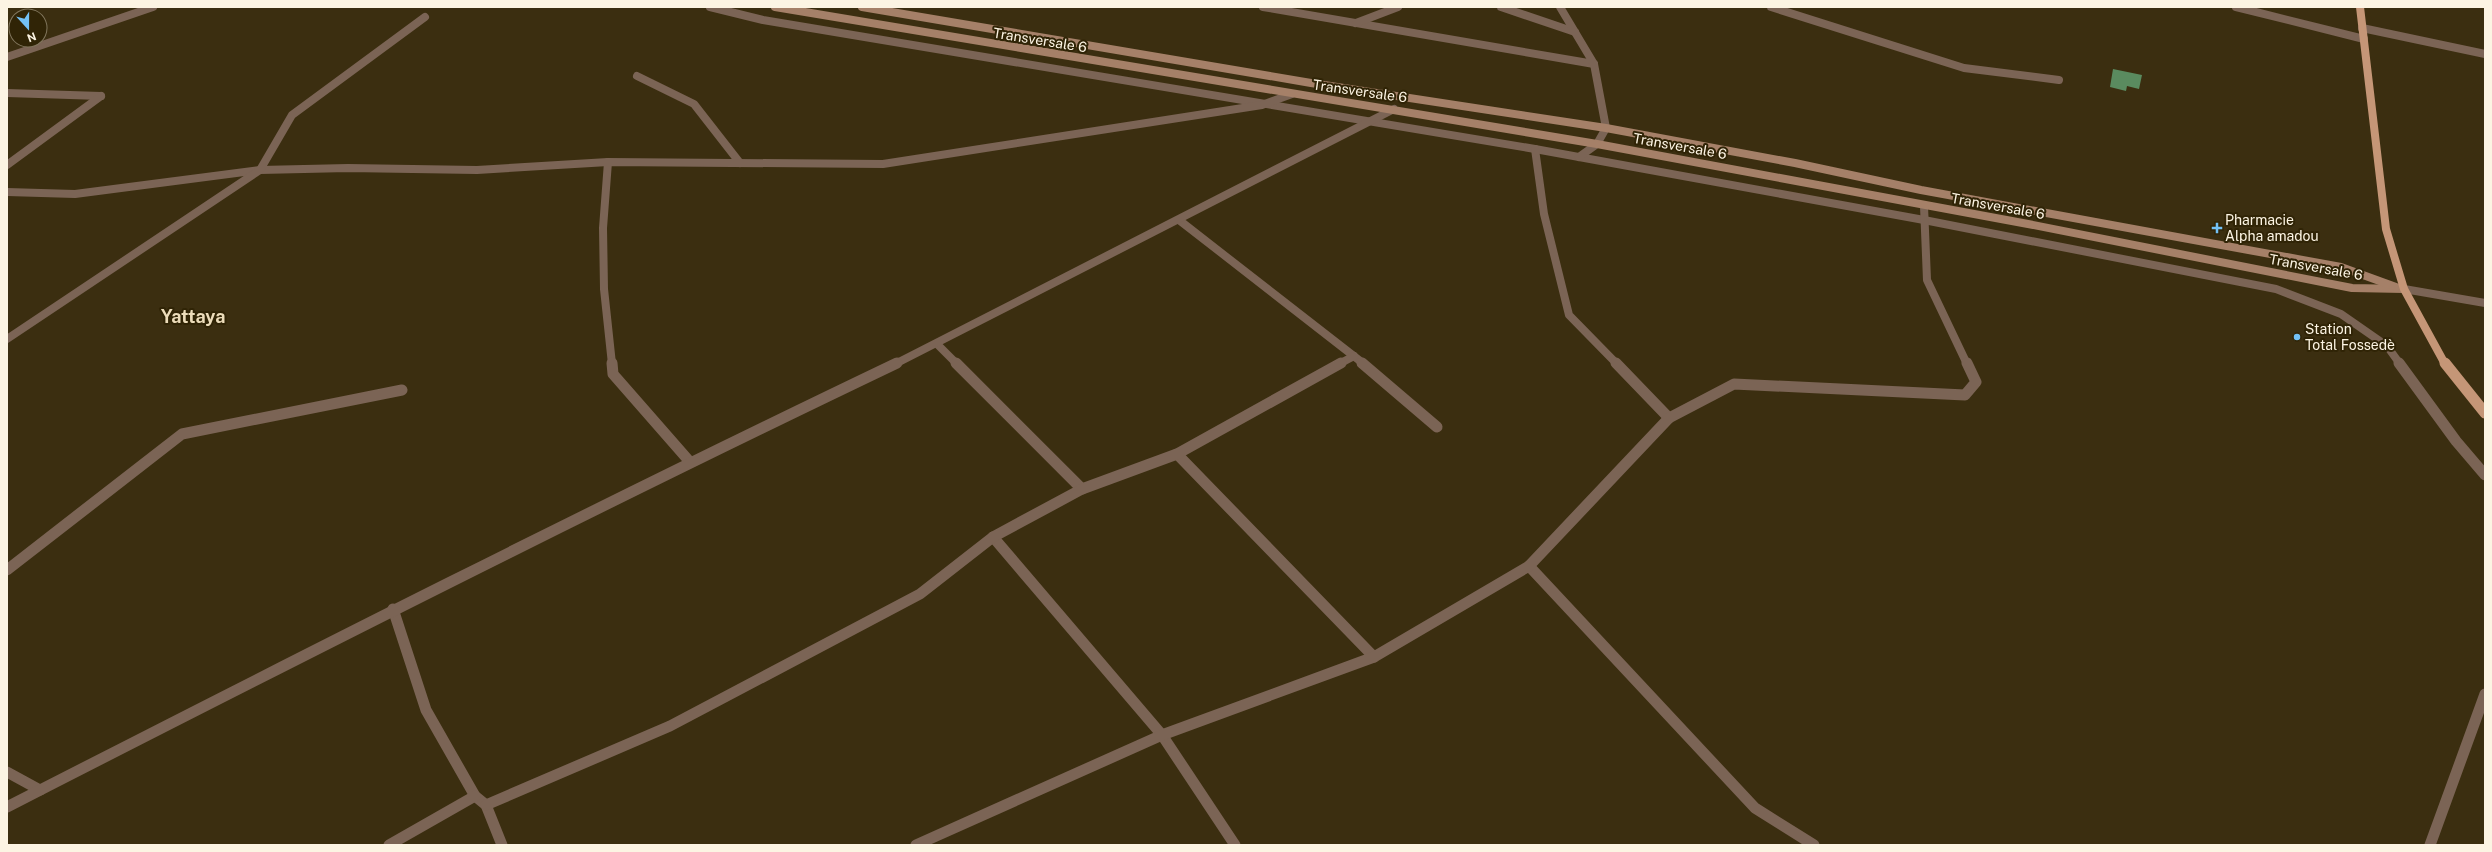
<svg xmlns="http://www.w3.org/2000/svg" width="2492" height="852" viewBox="0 0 2492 852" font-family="'Public Sans',sans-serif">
	<rect width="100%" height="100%" fill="#3b2e10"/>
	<polygon fill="#5a8b5f" points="2113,69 2142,75 2139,89 2127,86 2126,91 2110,87"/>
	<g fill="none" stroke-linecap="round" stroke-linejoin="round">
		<g stroke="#7b6455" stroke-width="8">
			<polyline points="710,7 763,20 1535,149 1924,220 2276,289 2341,314 2387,346 2400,364"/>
			<polyline points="1263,7 1594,64"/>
			<polyline points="1501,7 1575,32"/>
			<polyline points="1560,7 1594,64 1606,128 1597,144 1579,157"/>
			<polyline points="1771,7 1964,68 2059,80"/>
			<polyline points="2236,7 2364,39"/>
			<polyline points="1356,23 1398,7"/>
			<polyline points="2362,28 2485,54"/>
			<polyline points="7,57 153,7"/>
			<polyline points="637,76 694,104 740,163"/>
			<polyline points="7,93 101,96"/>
			<polyline points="1535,149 1544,214 1569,315 1617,364"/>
			<polyline points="608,162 603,228 604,289 612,364"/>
			<polyline points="7,165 101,96"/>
			<polyline points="7,192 75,194 260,170 348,168 477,170 608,162 883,164 1262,105 1292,94"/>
			<polyline points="1924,206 1927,280 1967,364"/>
			<polyline points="1179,220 1364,364"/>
			<polyline points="2404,289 2485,303"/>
			<polyline points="7,339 260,170 292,115 425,17"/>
			<polyline points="937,344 957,364"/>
			<polyline points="895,364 1394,109"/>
			<polyline points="1339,364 1354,356"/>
		</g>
		<g stroke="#7b6455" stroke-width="11">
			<polyline points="612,363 613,374 690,462"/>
			<polyline points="956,363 1082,489"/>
			<polyline points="1362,363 1437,427"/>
			<polyline points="1616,363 1669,418"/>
			<polyline points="2399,363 2456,441 2485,475"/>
			<polyline points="1177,454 1374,657"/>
			<polyline points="993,537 1162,735 1235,845"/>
			<polyline points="1529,566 1755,808 1814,845"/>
			<polyline points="7,570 182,434 402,390"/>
			<polyline points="393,609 426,710 475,796 486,805 502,845"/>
			<polyline points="7,772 40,790"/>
			<polyline points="486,805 670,726 920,594 993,537 1082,489 1177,454 1341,363"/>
			<path d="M7 807C302 656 598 506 897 363"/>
			<polyline points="389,845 475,796"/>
			<polyline points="916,845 1162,735 1374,657 1529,566 1669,418 1734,384 1965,395 1976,382 1967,363"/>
			<polyline points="2430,845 2485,694"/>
		</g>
		<g stroke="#a58068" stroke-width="8">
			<polyline points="775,7 1597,144 2028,224 2352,288 2404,289"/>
			<polyline points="862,7 1311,83 1606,128 1795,163 1921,190 2341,267 2396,287"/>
		</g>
		<polyline stroke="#c59677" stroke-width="8" points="2360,7 2386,229 2404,289 2445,364"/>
		<polyline stroke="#c59677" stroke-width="11" points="2445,363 2485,413"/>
	</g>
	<g fill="#73c1f5" stroke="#302406" stroke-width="1.5">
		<path d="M2215 222h4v4h4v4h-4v4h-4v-4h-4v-4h4z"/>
		<circle cx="2297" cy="337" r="4"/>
	</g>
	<g text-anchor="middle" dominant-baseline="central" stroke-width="4" stroke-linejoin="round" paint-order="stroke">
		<g font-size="14" fill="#fcf4e3" stroke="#302406">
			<text transform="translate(1040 40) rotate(9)">Transversale 6</text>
			<text transform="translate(1360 91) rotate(8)">Transversale 6</text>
			<text transform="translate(1680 146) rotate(10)">Transversale 6</text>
			<text transform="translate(1998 206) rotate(10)">Transversale 6</text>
			<text transform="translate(2316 267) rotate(10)">Transversale 6</text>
		</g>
		<g font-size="14" fill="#fcf4e3" stroke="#302406" text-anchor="start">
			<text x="2225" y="220">Pharmacie<tspan x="2225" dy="16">Alpha amadou</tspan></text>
			<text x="2305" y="329">Station<tspan x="2305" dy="16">Total Fossedè</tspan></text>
		</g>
		<g font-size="18" font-weight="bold" fill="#ecdcba" stroke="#302406">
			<text x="193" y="316">Yattaya</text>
		</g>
	</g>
	<rect width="2492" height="852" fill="none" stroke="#fcf4e3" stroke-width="16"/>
	<g transform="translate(28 28) rotate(159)"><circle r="19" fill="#302406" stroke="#82775e"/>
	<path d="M0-3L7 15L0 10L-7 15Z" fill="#73c1f5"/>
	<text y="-6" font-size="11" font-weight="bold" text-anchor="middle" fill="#fcf4e3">N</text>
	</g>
</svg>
